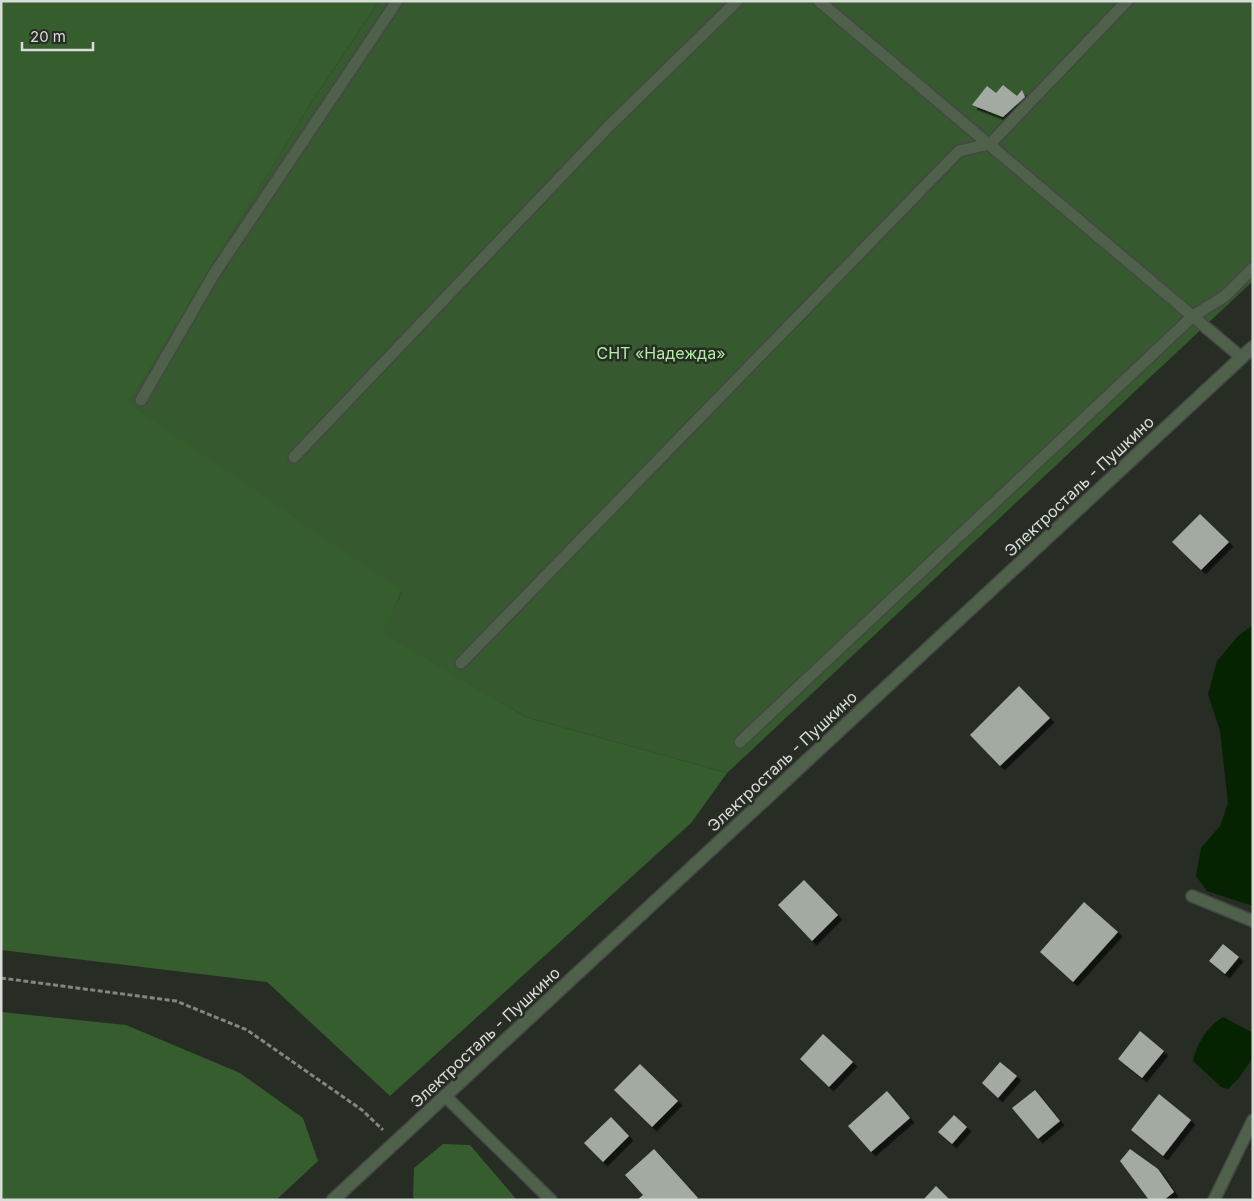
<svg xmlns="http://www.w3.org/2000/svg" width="1254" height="1201" viewBox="0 0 1254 1201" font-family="Inter,sans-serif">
	<defs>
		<filter id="shadow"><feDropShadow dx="4.5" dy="4.5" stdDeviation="0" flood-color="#0009"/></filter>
	</defs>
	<rect width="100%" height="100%" fill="#272c25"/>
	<polygon fill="#37592f" points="379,1 1253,1 1253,281 727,773 526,717 382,633 402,592 127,403 312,101"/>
	<g fill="#365d2d">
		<polygon points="1,1 379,1 312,101 128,403 402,591 383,633 526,717 727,773 691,823 390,1096 267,982 1,950"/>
		<polygon points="1,1012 126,1025 240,1073 303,1118 318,1161 276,1200 1,1200"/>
		<polygon points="443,1144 470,1145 517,1200 415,1200 413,1197 414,1168"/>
	</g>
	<g fill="#062301">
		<polygon points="1253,625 1253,906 1207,891 1196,876 1201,848 1220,826 1228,803 1220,731 1208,694 1217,661 1238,636"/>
		<path d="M1223 1017 1253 1033V1058L1238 1079 1228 1089 1221 1087 1193 1061C1196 1044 1209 1025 1223 1017Z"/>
	</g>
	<g fill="#a2aaa1" filter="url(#shadow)">
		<polygon points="1003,85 1017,96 1022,90 1025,97 1003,117 972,105 987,86 996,93"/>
		<polygon points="1200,514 1229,542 1201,570 1172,542"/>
		<polygon points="1019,686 1050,718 1000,766 970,735"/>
		<polygon points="804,880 838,915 812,941 778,905"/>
		<polygon points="1084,902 1118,932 1073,982 1040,952"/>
		<polygon points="1223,944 1239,957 1225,974 1209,961"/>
		<polygon points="1140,1031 1164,1051 1142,1078 1118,1059"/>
		<polygon points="823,1034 853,1062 829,1087 800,1059"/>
		<polygon points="1000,1062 1017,1076 998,1098 982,1083"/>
		<polygon points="640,1064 678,1101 652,1127 614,1090"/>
		<polygon points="1035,1090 1060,1121 1038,1139 1012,1108"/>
		<polygon points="887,1091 910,1118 871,1152 848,1126"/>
		<polygon points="1159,1094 1191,1120 1163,1156 1131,1130"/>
		<polygon points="954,1115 967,1127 952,1144 938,1132"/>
		<polygon points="611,1117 629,1136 603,1162 584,1143"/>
		<polygon points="654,1149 698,1198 695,1200 637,1200 643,1195 625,1175"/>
		<polygon points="1130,1149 1158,1169 1174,1192 1164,1200 1149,1200 1120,1161"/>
		<polygon points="936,1186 950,1200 923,1200"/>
	</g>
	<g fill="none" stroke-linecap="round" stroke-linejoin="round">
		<g stroke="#434842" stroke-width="14">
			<g id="service">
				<polyline points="819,1 1241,357"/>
				<polyline points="141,400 214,274 397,1"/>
				<polyline points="294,457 609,126 737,1"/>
				<polyline points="461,663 959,151 990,144 1127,1"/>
				<polyline points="740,742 1193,316 1225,296 1253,268"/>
				<polyline points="1192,896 1253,921"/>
				<polyline points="445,1096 551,1200"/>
				<polyline points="1214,1200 1253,1120"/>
			</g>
		</g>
		<g stroke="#434842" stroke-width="15">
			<polyline id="minor" points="333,1200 1253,347"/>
		</g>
		<polyline stroke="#818680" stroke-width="3" stroke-dasharray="5 2.5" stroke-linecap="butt" points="1,978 176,1001 247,1030 362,1110 383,1130"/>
		<use href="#service" stroke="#4f604b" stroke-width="11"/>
		<use href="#minor" stroke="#4f604b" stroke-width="12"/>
	</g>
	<g text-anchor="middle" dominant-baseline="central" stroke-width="5" stroke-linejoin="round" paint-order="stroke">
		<g font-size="16" fill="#b1eda2" stroke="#272c25">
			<text x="661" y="353">СНТ «Надежда»</text>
		</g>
		<g font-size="16" fill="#d9ddd9" stroke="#272c25">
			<text transform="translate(1079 486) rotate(-43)">Электросталь - Пушкино</text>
			<text transform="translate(782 761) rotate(-43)">Электросталь - Пушкино</text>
			<text transform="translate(485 1037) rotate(-43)">Электросталь - Пушкино</text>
		</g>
	</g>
	<rect width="1254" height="1201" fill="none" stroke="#d9ddd9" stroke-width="5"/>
	<path d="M22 42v8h71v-8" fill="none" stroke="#d9ddd9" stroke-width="2.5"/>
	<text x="30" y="42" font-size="15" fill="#d9ddd9" stroke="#272c25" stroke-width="4" paint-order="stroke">20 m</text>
</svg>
